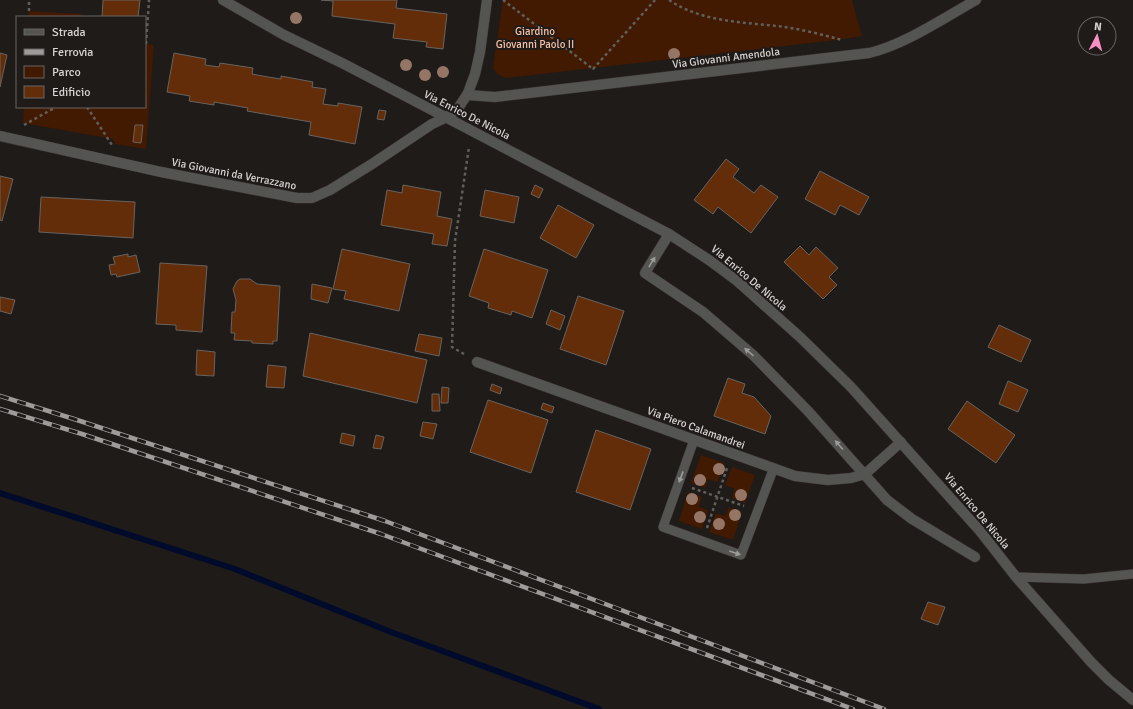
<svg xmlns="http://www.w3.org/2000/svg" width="1133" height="709" viewBox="0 0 1133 709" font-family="Signika,sans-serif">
	<rect width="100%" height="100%" fill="#1f1b19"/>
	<g fill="#421901">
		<polygon points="503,0 852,0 862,36 837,40 506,78 497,74 493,68"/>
		<polygon points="29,11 81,14 81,17 28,17"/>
		<polygon points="145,44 154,45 146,149 115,144 113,139 23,123 24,107 145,107"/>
		<polygon points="701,455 724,463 718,482 708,479 705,488 691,483"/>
		<polygon points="732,467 755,475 745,503 732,498 735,489 725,485"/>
		<polygon points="688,492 702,497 699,507 708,510 702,529 679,521"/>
		<polygon points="729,507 742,512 733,540 709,532 716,513 725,516"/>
	</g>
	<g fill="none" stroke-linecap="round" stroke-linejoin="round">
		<polyline stroke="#000b2c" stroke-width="6" points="0,493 235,569 391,632 599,709"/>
	</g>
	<g fill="#642d09" stroke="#676360">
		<polygon points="103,0 140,0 138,17 102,17"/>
		<polygon points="321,0 397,0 396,8 447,14 443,49 426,47 427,42 393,38 395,24 332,16 333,1"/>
		<polygon points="0,53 7,55 0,87"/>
		<polygon points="174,53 206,59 205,65 219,67 220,63 253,68 252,74 268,77 281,79 281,76 313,82 312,87 326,89 323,104 338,106 338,103 362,107 355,144 309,135 311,122 247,111 248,108 214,102 214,105 189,101 190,96 167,92"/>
		<polygon points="379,110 386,111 384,120 377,119"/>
		<polygon points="135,125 143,125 141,143 133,142"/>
		<polygon points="726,159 739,169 733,177 754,193 761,185 778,197 751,233 718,207 713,214 694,200"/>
		<polygon points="820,171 869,197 859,215 840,205 835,215 805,199"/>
		<polygon points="0,176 13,179 2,221 0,220"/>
		<polygon points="403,185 441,192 437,216 452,219 447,246 432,244 434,234 381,225 387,190 402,193"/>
		<polygon points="535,185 543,189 539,198 531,194"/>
		<polygon points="485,190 519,197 514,223 480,216"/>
		<polygon points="41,197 135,202 133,238 39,232"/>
		<polygon points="558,205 594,225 576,258 540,238"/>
		<polygon points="800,246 809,255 816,247 838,268 829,277 837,285 823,299 784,262"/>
		<polygon points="342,249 410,264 399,311 344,299 346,291 333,289"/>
		<polygon points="484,249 548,270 532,318 512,311 511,315 488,308 489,303 469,296"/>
		<polygon points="128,254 128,257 136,255 140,272 117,277 116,274 111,275 109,265 115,264 113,257"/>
		<polygon points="160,263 207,266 202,332 176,330 176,325 156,324"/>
		<polygon points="240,279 250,279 257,284 280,286 277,341 273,341 273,344 252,343 252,341 234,340 235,333 231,333 232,312 235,312 236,300 233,289 237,281"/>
		<polygon points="312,284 332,288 328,303 311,299"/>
		<polygon points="578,296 624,311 606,365 560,349"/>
		<polygon points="0,297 15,300 11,314 0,311"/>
		<polygon points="551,310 565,316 560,330 546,324"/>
		<polygon points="999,325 1031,340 1021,362 988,347"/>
		<polygon points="310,333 427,360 417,403 303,376"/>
		<polygon points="419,334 442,338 439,356 415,351"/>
		<polygon points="197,350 215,352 214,376 196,375"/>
		<polygon points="268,365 286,367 284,388 266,387"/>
		<polygon points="728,378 745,384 742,393 754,397 771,416 765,434 714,416"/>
		<polygon points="1008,381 1028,390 1018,412 999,404"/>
		<polygon points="492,384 502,388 500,394 490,390"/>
		<polygon points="442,387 449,388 448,403 441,403"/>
		<polygon points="432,394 439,394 440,411 432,411"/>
		<polygon points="488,400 548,420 531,473 470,452"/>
		<polygon points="967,401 1015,435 996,463 948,429"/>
		<polygon points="543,403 554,407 552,413 541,409"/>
		<polygon points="423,422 437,424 433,439 420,436"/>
		<polygon points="596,430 651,449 630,510 576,492"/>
		<polygon points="342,433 355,436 353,446 340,443"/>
		<polygon points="376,435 384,437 381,449 373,448"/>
		<polygon points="928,602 945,607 938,625 921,619"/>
	</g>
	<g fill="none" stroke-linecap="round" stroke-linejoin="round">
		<g stroke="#393533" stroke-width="10">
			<g id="lane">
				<polyline points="694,440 663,527 741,555 773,470"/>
				<polyline points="1016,577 1084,579 1133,574"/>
			</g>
		</g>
		<g stroke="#393533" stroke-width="11">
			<g id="street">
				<polyline points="223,0 284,35 344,64 669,234 709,260 736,280 800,337 851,387 980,531 1016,577 1091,662 1109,680 1133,700"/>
				<path d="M467 95 495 97 869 53C904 45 944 18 976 0"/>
				<polyline points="0,136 161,172 297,198 312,198 330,190 372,164 432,124 445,118 457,110 468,93 475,74 480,52 487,0"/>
				<polyline points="669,234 645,273 703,312 753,355 808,411 887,500 912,519 975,557"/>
				<polyline points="477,362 795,476 828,480 851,478 865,474 901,442"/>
			</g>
		</g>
		<g stroke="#615e5c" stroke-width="2.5" stroke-dasharray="3 3" stroke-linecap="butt">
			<polyline points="503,0 593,69 593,70"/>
			<path d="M669 0C703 23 746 22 785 27 804 30 824 35 842 40"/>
			<polyline points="29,11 29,0"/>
			<polyline points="146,44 149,0"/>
			<polyline points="593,69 655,0"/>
			<polyline points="87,107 112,145"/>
			<polyline points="24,125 56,107"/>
			<polyline points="464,354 452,347 455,241 469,147"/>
			<polyline points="692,488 744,506"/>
			<polyline points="707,528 727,468"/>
		</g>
		<use href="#lane" stroke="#545452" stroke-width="9"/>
		<use href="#street" stroke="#545452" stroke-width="10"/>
		<g stroke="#9e9c9a" stroke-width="4.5">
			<g id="rail">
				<polyline points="0,396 74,419 385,521 884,709"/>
				<polyline points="0,409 82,434 381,534 853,709"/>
			</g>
		</g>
		<use href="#rail" stroke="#1f1b19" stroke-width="3" stroke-dasharray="9" stroke-linecap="butt"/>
	</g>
	<g fill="#957565">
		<circle cx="296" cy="18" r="6"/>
		<circle cx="674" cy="54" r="6"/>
		<circle cx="406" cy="65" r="6"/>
		<circle cx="443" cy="72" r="6"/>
		<circle cx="425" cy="75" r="6"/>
		<circle cx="719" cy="469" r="6"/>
		<circle cx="700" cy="480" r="6"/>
		<circle cx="741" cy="495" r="6"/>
		<circle cx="692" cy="499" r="6"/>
		<circle cx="735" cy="515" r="6"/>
		<circle cx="700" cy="517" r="6"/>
		<circle cx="719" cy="524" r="6"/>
	</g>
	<defs><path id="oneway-solid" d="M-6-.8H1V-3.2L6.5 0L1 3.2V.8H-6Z"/></defs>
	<g fill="#9c9b99">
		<use href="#oneway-solid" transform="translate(652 262) rotate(-58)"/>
		<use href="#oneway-solid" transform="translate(749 352) rotate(-139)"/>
		<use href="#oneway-solid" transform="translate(839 445) rotate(-131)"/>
		<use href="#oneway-solid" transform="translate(681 477) rotate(110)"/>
		<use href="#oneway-solid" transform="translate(735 553) rotate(19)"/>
	</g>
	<g text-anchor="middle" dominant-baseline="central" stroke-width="4" stroke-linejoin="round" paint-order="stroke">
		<g font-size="11" fill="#f6bfa4" stroke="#1f1b19">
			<text x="535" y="31">Giardino<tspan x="535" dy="13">Giovanni Paolo II</tspan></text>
		</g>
		<g font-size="11" fill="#d7d5d3" stroke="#1f1b19">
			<text transform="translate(726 58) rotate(-7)">Via Giovanni Amendola</text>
			<text transform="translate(467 115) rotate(27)">Via Enrico De Nicola</text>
			<text transform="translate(234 174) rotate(11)">Via Giovanni da Verrazzano</text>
			<text transform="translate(749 278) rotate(40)">Via Enrico De Nicola</text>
			<text transform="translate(696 428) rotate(20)">Via Piero Calamandrei</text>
			<text transform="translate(977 511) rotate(50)">Via Enrico De Nicola</text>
		</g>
	</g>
	<rect x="16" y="16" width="130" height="92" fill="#1f1b19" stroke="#696563"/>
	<rect x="24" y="29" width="20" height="6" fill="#545452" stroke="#696563"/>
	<text x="52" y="36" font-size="12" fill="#d7d5d3">Strada</text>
	<rect x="24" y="49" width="20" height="6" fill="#9e9c9a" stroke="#696563"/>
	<text x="52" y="56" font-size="12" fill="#d7d5d3">Ferrovia</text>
	<rect x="24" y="66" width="20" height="12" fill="#421901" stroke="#696563"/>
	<text x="52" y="76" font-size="12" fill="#d7d5d3">Parco</text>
	<rect x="24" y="86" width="20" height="12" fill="#642d09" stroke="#696563"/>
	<text x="52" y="96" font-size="12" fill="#d7d5d3">Edificio</text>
	<g transform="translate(1097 36) rotate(6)"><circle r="19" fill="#1f1b19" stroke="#696563"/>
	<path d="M0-3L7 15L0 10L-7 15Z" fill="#fb8fc4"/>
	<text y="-6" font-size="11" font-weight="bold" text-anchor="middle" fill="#d7d5d3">N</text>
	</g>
</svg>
